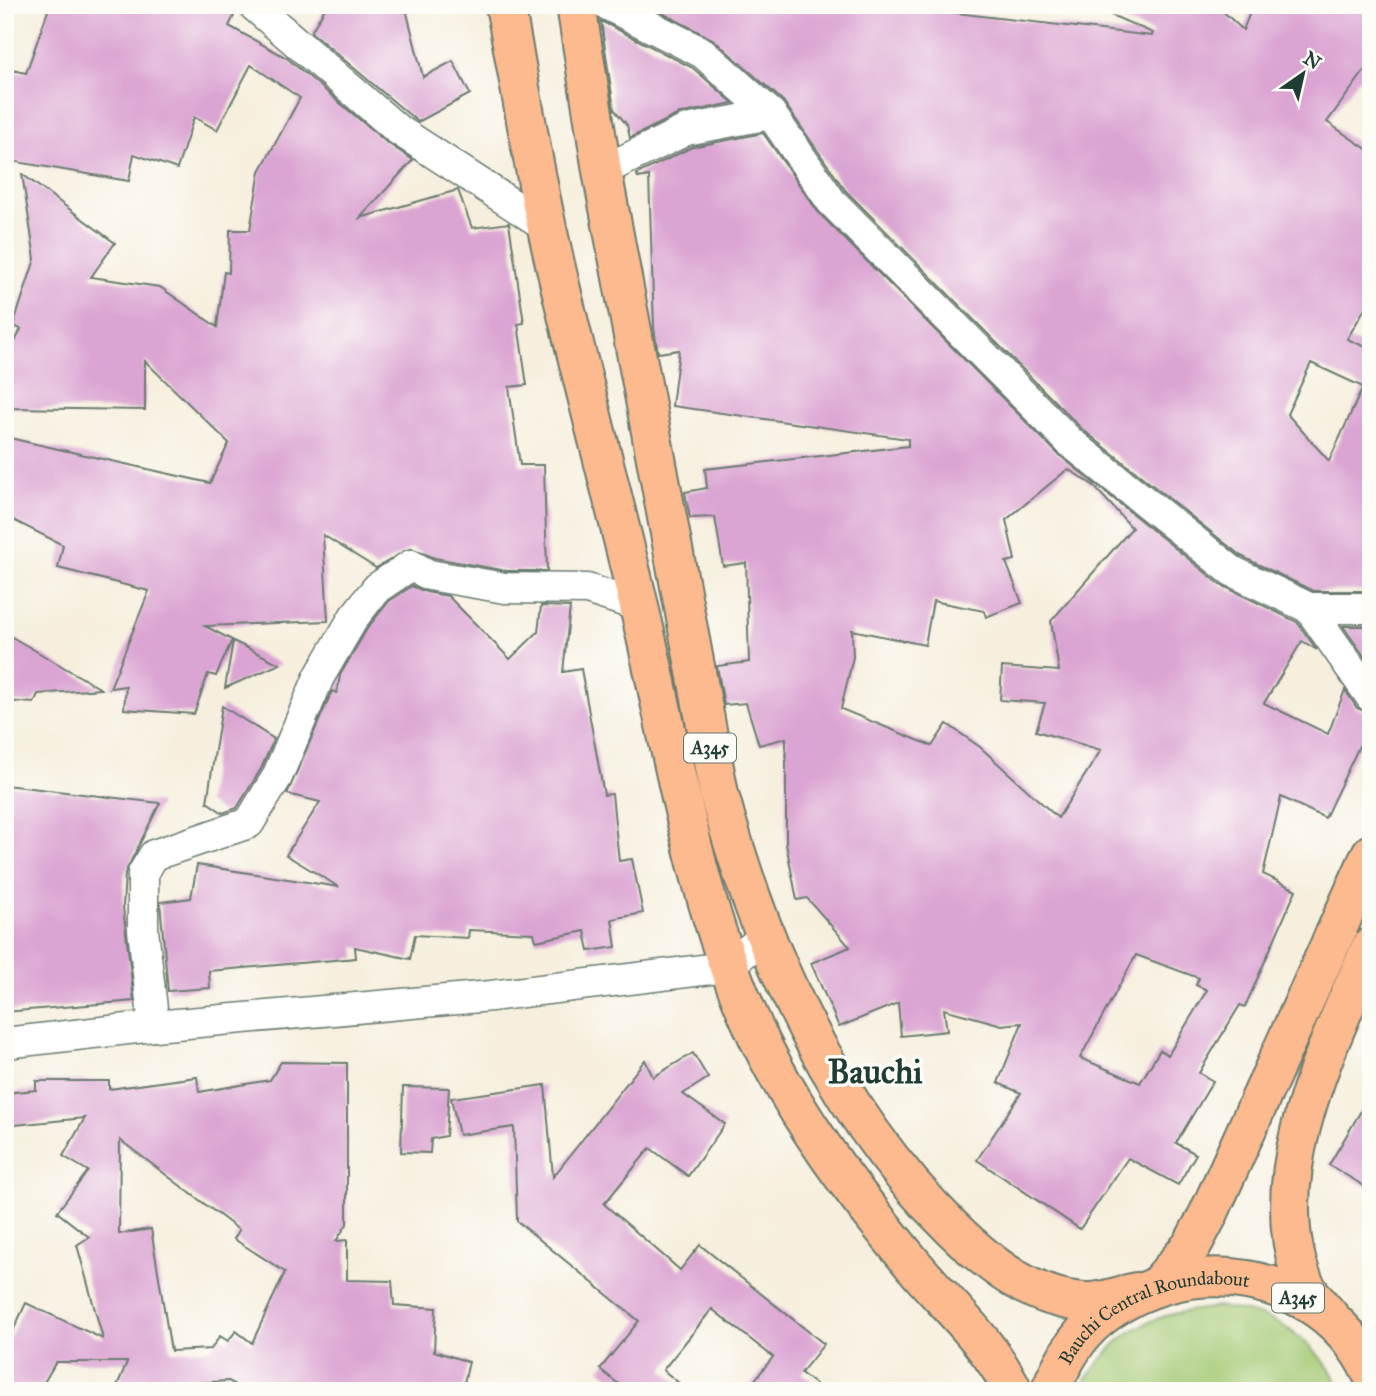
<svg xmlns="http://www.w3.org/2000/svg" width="1376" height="1396" viewBox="0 0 1376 1396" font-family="'IM FELL Great Primer',serif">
	<rect width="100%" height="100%" fill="#fdfcf7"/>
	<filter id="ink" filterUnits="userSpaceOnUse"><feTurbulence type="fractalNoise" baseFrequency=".0143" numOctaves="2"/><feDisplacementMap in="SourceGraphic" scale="14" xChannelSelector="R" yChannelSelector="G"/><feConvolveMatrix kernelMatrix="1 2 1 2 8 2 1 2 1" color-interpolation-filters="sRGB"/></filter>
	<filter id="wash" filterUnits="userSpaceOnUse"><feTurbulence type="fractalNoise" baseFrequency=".00686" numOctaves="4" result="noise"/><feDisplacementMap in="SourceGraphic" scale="28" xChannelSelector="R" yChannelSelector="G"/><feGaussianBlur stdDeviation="1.57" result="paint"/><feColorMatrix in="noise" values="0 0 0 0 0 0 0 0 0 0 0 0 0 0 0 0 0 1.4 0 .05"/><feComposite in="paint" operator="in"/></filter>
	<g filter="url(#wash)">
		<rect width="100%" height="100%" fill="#f6efde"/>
		<path fill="#a4c974" stroke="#628354" stroke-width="2" d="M1222 1307C1236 1310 1251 1312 1264 1317 1295 1328 1330 1360 1341 1391H1079C1118 1328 1149 1313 1222 1307Z"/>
		<g id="blocks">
			<g fill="#dba5d3" fill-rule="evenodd">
				<polygon points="50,5 214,5 234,16 229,26 287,58 386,142 413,160 360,218 458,190 472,228 509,223 524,323 518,324 527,385 509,387 520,465 544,465 547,571 507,571 435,558 411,548 376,568 323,535 328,621 205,626 232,640 216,676 208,674 194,714 124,709 126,686 110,688 149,591 58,568 63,545 5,516 5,437 210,483 229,443 145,361 145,410 5,408 5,389 13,354 10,352 21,329 13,326 35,259 22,174 115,243 91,277 160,287 217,327 224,272 229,273 230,230 250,230 260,171 300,98 251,65 217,130 194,117 177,169 134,154 129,181 5,160 5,95 12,70 26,73"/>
				<polygon points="327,5 405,5 423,77 453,61 470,94 418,122 311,32"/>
				<path d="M647 5H889L1152 36 1153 33 1088 5H1216L1243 30 1253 5H1371V62L1327 122 1371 152V298L1347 339 1371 349V591H1313L1241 556 1082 429 845 190 783 101 714 40ZM1311 363 1363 387 1329 461 1287 414Z"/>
				<polygon points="601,21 693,68 733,103 679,114 630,138 627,125 614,109"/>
				<path d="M763 133 819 213 1058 454 1221 585 1297 622 1317 650 1302 641 1264 703 1328 734 1345 690 1357 708 1371 714V721L1325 818 1281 797 1263 874 1296 890 1245 1007 1240 1005 1199 1073 1213 1081 1176 1143 1196 1154 1178 1185 1128 1158 1080 1229 977 1160 1021 1093 998 1083 1022 1023 1002 1025 944 1009 947 1031 901 1036 898 1003 839 1027 811 963 850 947 807 898 797 900 786 844V738L759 745 746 703 724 705 717 666 749 662 746 563 723 566 715 517 690 518 685 492 707 488 705 469 908 446V439L672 406 679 350 658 353 654 328 649 176 638 178 637 174 692 147ZM1068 469 1093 485 1132 528 1051 621 1059 671 1002 667 1000 700 1045 703 1036 731 1101 750 1058 818 980 747 947 724 932 746 841 709 853 657 852 630 925 645 933 601 984 611 986 617 1022 603 1006 562 1015 560 1006 520ZM1136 955 1199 978 1196 985 1207 990 1168 1055 1160 1050 1140 1083 1080 1058Z"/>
				<polygon points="412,586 426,592 448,596 510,659 538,632 541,606 570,607 563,672 581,669 604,795 612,794 619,861 632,859 643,913 612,919 616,947 589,951 585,931 536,941 534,933 469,930 468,938 415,935 410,959 355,947 356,958 209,971 210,988 168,991 160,902 191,898 197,865 339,887 286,855 320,802 287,794 332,691 337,693 340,675 368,627 389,601"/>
				<polygon points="1343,626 1371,626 1371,666"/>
				<polygon points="5,633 101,689 38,694 34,703 5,701"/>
				<polygon points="233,641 280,664 225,688"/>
				<polygon points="222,706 274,739 261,769 237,808 223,813 207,802"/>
				<polygon points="5,785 160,803 125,873 123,907 134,1001 5,1012"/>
				<polygon points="693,1053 708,1078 683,1094 725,1124 688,1176 650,1148 604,1204 680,1270 700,1245 824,1344 801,1373 824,1391 746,1391 773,1357 712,1309 663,1370 689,1391 627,1391 600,1369 639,1321 517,1221 514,1127 459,1135 451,1098 545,1085 553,1177 645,1060 653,1077"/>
				<path d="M281 1062 347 1063V1224L336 1241 347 1240V1280L392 1281 394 1305 436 1308 434 1351 469 1362 462 1391H243L229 1381 152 1385 150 1391H115L127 1362H56L39 1391H5V1348L26 1303 103 1339 77 1245 89 1237 57 1212 88 1171 63 1156 85 1118 5 1126V1093L36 1090V1081H109V1089L197 1077 199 1092 270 1080ZM120 1140 239 1230 234 1239 285 1272 252 1343 236 1331 228 1341 220 1336 211 1349 171 1351 151 1229 119 1234Z"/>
				<polygon points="403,1087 449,1088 446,1136 431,1139 430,1153 401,1152"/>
				<polygon points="1371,1094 1371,1190 1329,1165"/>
			</g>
		</g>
	</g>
	<g filter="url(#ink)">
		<use href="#blocks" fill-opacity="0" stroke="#6a7b70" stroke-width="2"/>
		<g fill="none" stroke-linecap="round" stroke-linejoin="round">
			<g stroke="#6a7b70" stroke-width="33">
				<g id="minor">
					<polyline points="253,5 397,129 547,227"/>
					<polyline points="608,5 703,53 771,114 831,201 1070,442 1232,571 1309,608 1371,608"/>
					<polyline points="602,171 686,130 771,114"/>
					<polyline points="1309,608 1371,697"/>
					<polyline points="154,1026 143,930 143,873 154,855 249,823 277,777 319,677 354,617 377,588 411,565 429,575 505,588 587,589 639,606"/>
					<polyline points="5,1043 154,1026 491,996 727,967 765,936"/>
				</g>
			</g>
			<g stroke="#6a7b70" stroke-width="42">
				<g id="primary">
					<polyline points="1159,1284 1192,1245 1208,1215 1371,854"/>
					<path d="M1333 1321C1324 1309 1310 1296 1304 1283 1260 1177 1329 1044 1371 947"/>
				</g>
			</g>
			<g stroke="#6a7b70" stroke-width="42">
				<g id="trunk">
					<path d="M505 5C519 79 531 154 547 228 574 353 609 477 638 602 673 749 693 899 758 1037 799 1122 855 1195 915 1267 949 1307 990 1343 1013 1391"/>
					<path d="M576 5 602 171 719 794C762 954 833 1112 953 1229 990 1265 1032 1299 1085 1302 1102 1303 1121 1295 1137 1292"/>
					<path id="s1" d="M1050 1391C1061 1365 1075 1338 1097 1320 1183 1249 1320 1267 1371 1372"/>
				</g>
			</g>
			<use href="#minor" stroke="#fff" stroke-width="30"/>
			<use href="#primary" stroke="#fcba8e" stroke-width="38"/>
			<use href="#trunk" stroke="#fcba8e" stroke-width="38"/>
		</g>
	</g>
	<g text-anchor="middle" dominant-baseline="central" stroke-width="7" stroke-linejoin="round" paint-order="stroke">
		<g fill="#fdfcf7" stroke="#62766e" stroke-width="2">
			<rect x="684" y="733.5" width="52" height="29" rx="5"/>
			<rect x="1272" y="1283.5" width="52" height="29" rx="5"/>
		</g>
		<g font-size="18" font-weight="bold" fill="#1f3d34">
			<text x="710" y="748">A345</text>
			<text x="1298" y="1298">A345</text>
		</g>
		<g font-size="19" fill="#1f3d34" stroke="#fdfcf7">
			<text stroke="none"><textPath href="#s1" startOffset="140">Bauchi Central Roundabout</textPath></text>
		</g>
		<g font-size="33" font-weight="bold" fill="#1f3d34" stroke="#fdfcf7">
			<text x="875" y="1072">Bauchi</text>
		</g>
	</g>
	<rect width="1376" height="1396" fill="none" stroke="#fdfcf7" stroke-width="28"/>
	<g transform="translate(1303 74) rotate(34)" stroke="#fdfcf7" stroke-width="5" paint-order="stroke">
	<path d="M0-5L12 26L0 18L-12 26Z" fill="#1f3d34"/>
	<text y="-10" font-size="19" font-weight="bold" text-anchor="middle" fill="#1f3d34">N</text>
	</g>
</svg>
